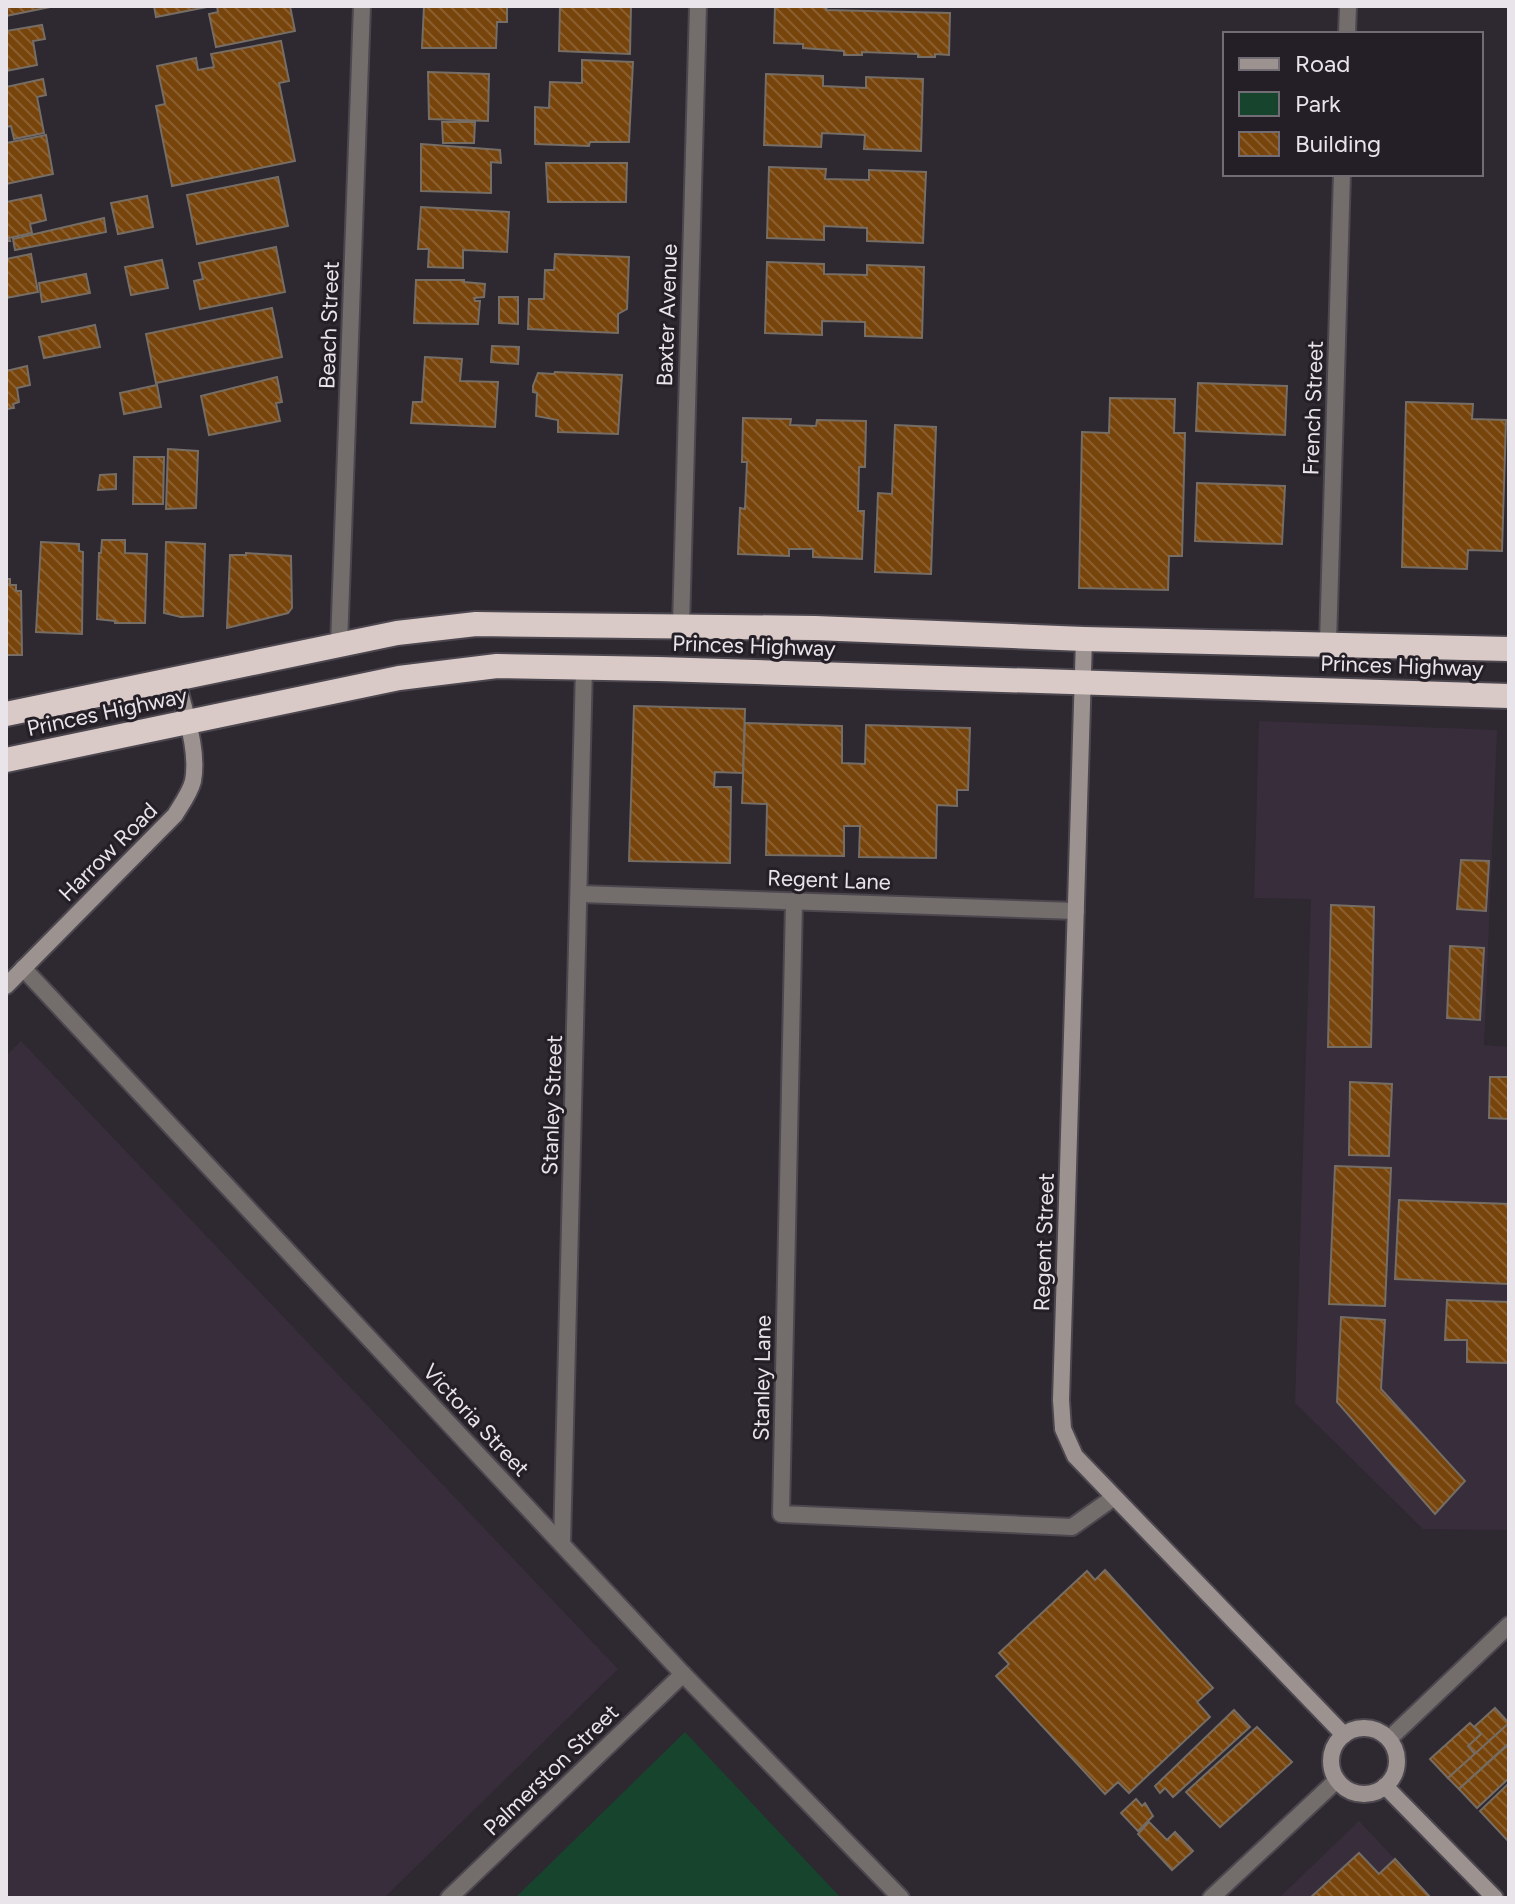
<svg xmlns="http://www.w3.org/2000/svg" width="1515" height="1904" viewBox="0 0 1515 1904" font-family="Figtree,sans-serif">
	<defs>
		<pattern id="building-back-hatch" width="6" height="6" patternUnits="userSpaceOnUse" patternTransform="scale(2)"><rect width="6" height="6" fill="#77440b"/><path d="M-1 5l2 2M0 0l6 6M5-1l2 2" fill="none" stroke="#8a5f2f"/></pattern>
	</defs>
	<rect width="100%" height="100%" fill="#2e2830"/>
	<g fill="#382e3b">
		<polygon points="1259,721 1497,730 1484,1045 1509,1047 1509,1530 1423,1529 1295,1403 1311,899 1254,898"/>
		<polygon points="21,1041 618,1669 384,1898 6,1898 6,1056"/>
		<polygon points="1359,1821 1431,1898 1279,1898"/>
	</g>
	<polygon fill="#17442c" points="685,1732 841,1898 515,1898"/>
	<g fill="url(#building-back-hatch)" stroke="#766d65" stroke-width="2">
		<polygon points="6,6 55,6 6,16"/>
		<polygon points="154,6 212,6 156,17"/>
		<polygon points="217,6 290,6 295,31 216,47 209,14 218,12"/>
		<polygon points="424,6 507,6 507,22 497,22 496,48 422,48"/>
		<polygon points="560,6 631,6 630,54 559,51"/>
		<polygon points="775,6 827,6 826,10 950,13 949,55 935,54 935,57 918,57 918,54 862,52 862,55 844,55 844,51 803,48 803,44 774,43"/>
		<polygon points="42,25 45,39 33,41 37,65 6,71 6,31"/>
		<polygon points="281,41 289,81 279,83 295,161 172,186 156,106 165,104 157,66 196,58 198,70 214,67 211,54"/>
		<polygon points="582,60 633,62 629,142 590,142 589,146 535,144 535,107 549,108 550,82 582,83"/>
		<polygon points="428,72 489,74 488,121 429,119"/>
		<polygon points="766,74 823,76 823,86 866,88 866,77 923,79 921,151 864,149 865,135 822,133 821,147 764,145"/>
		<polygon points="43,79 46,95 37,97 44,133 14,139 11,126 6,127 6,87"/>
		<polygon points="442,122 475,122 474,143 443,143"/>
		<polygon points="46,135 53,174 6,184 6,143"/>
		<polygon points="421,144 500,150 501,163 491,162 491,193 421,191"/>
		<polygon points="546,163 627,163 626,202 548,202"/>
		<polygon points="769,167 826,169 825,179 869,180 869,170 926,172 923,243 867,241 867,228 824,226 824,240 767,238"/>
		<polygon points="278,177 288,226 197,244 187,195"/>
		<polygon points="41,195 46,220 30,224 32,233 9,238 10,241 6,241 6,202"/>
		<polygon points="147,196 153,227 118,234 111,203"/>
		<polygon points="421,207 509,212 507,252 463,250 463,268 428,267 429,249 418,249"/>
		<polygon points="104,218 106,232 15,250 13,239"/>
		<polygon points="276,247 285,292 200,309 194,281 203,279 199,263"/>
		<polygon points="31,254 38,292 6,298 6,259"/>
		<polygon points="555,254 629,257 627,309 618,314 618,333 528,329 529,299 544,299 545,270 554,270"/>
		<polygon points="162,260 168,288 131,295 125,267"/>
		<polygon points="767,262 824,264 824,274 867,275 867,265 924,267 922,338 865,336 865,322 822,321 822,335 765,333"/>
		<polygon points="86,274 90,293 42,302 39,283"/>
		<polygon points="416,280 464,280 464,282 485,284 484,297 474,298 475,301 480,301 478,324 414,323"/>
		<polygon points="499,297 518,297 518,324 499,323"/>
		<polygon points="272,308 282,357 156,383 146,334"/>
		<polygon points="95,325 100,347 44,358 39,337"/>
		<polygon points="492,346 519,347 518,364 491,362"/>
		<polygon points="425,357 462,359 460,381 498,382 495,427 411,423 413,402 422,402"/>
		<polygon points="27,366 30,385 17,388 19,402 13,404 14,408 6,409 6,371"/>
		<polygon points="555,372 622,375 618,434 558,432 558,420 536,416 537,393 533,392 533,386 538,373 554,374"/>
		<polygon points="277,377 282,402 276,403 280,421 209,435 201,396"/>
		<polygon points="1198,383 1287,386 1285,435 1196,431"/>
		<polygon points="157,385 161,407 124,414 120,393"/>
		<polygon points="1110,398 1175,399 1174,433 1185,433 1182,556 1169,556 1168,590 1079,588 1082,432 1109,433"/>
		<polygon points="1406,402 1473,404 1472,419 1506,420 1502,551 1468,550 1467,569 1402,567"/>
		<polygon points="743,418 791,419 790,425 816,426 817,420 866,421 865,467 859,467 858,511 864,511 862,559 813,557 813,549 789,549 789,556 738,554 740,508 745,509 747,462 742,462"/>
		<polygon points="895,425 936,427 931,574 875,572 878,493 892,494"/>
		<polygon points="168,449 198,451 196,508 166,509"/>
		<polygon points="134,457 164,457 163,504 133,504"/>
		<polygon points="116,474 116,489 98,490 100,475"/>
		<polygon points="1197,483 1285,486 1282,544 1195,541"/>
		<polygon points="102,540 125,540 125,553 147,554 145,623 115,623 115,621 97,619 99,553 101,553"/>
		<polygon points="41,542 79,544 79,551 83,552 82,634 36,632"/>
		<polygon points="166,542 205,544 203,616 181,617 164,613"/>
		<polygon points="246,553 291,556 292,608 288,613 227,628 230,555 246,555"/>
		<polygon points="6,579 10,579 10,585 16,585 16,591 21,591 22,655 6,655"/>
		<polygon points="634,706 745,709 743,773 715,772 714,787 731,787 730,863 629,861"/>
		<polygon points="745,723 842,726 842,763 865,764 866,725 970,728 968,790 957,790 957,806 937,805 936,858 859,857 860,826 844,826 844,856 766,855 767,804 742,803"/>
		<polygon points="1461,860 1489,861 1486,911 1457,909"/>
		<polygon points="1331,905 1374,907 1371,1047 1328,1047"/>
		<polygon points="1450,946 1484,948 1480,1020 1447,1018"/>
		<polygon points="1490,1077 1509,1077 1509,1119 1489,1118"/>
		<polygon points="1350,1082 1392,1084 1389,1156 1349,1155"/>
		<polygon points="1335,1166 1391,1168 1385,1306 1329,1304"/>
		<polygon points="1399,1200 1509,1204 1509,1284 1395,1279"/>
		<polygon points="1447,1300 1509,1302 1509,1363 1467,1362 1467,1340 1445,1340"/>
		<polygon points="1341,1317 1385,1320 1381,1389 1465,1481 1435,1514 1337,1402"/>
		<polygon points="1105,1570 1213,1688 1197,1702 1210,1717 1129,1793 1118,1782 1105,1794 996,1676 1009,1664 999,1653 1087,1571 1095,1580"/>
		<polygon points="1495,1708 1509,1723 1475,1754 1468,1746 1481,1734 1474,1727"/>
		<polygon points="1234,1710 1250,1727 1173,1797 1165,1788 1160,1793 1155,1786"/>
		<polygon points="1470,1723 1481,1734 1468,1746 1475,1754 1448,1778 1430,1759"/>
		<polygon points="1509,1723 1509,1743 1459,1789 1448,1778"/>
		<polygon points="1257,1727 1292,1762 1220,1827 1186,1792"/>
		<polygon points="1509,1744 1509,1778 1477,1808 1459,1789"/>
		<polygon points="1509,1783 1509,1842 1480,1811"/>
		<polygon points="1136,1799 1142,1806 1145,1803 1153,1816 1138,1831 1121,1813"/>
		<polygon points="1149,1822 1167,1840 1175,1832 1193,1851 1172,1870 1138,1834"/>
		<polygon points="1359,1853 1379,1874 1395,1859 1431,1898 1310,1898"/>
	</g>
	<g fill="none" stroke-linecap="round" stroke-linejoin="round">
		<g stroke="#4c464e" stroke-width="20">
			<g id="street">
				<polyline points="1347,34 1348,6"/>
				<polyline points="681,626 698,6"/>
				<polyline points="1328,643 1342,174"/>
				<polyline points="339,645 362,6"/>
				<polyline points="580,894 1076,911"/>
				<polyline points="794,901 781,1514 1072,1527 1113,1498"/>
				<polyline points="23,968 683,1674 901,1898"/>
				<polyline points="562,1544 584,667"/>
				<polyline points="1389,1739 1509,1625"/>
				<polyline points="449,1898 683,1674"/>
				<polyline points="1211,1898 1337,1780"/>
			</g>
		</g>
		<g stroke="#4c464e" stroke-width="20">
			<g id="secondary">
				<polyline points="1084,639 1061,1400 1063,1429 1075,1456 1344,1735"/>
				<path d="M6 986 175 815C181 805 190 793 193 781 199 749 184 711 177 680"/>
				<circle cx="1364" cy="1761" r="33"/>
				<polyline points="1385,1786 1495,1898"/>
			</g>
		</g>
		<g stroke="#4c464e" stroke-width="28">
			<g id="highway">
				<polyline points="6,714 397,633 476,624 815,628 1084,639 1509,649"/>
				<polyline points="6,760 399,678 497,666 659,669 1509,696"/>
			</g>
		</g>
		<use href="#street" stroke="#736d6c" stroke-width="16"/>
		<use href="#secondary" stroke="#9c9391" stroke-width="16"/>
		<use href="#highway" stroke="#d9cac8" stroke-width="24"/>
	</g>
	<g text-anchor="middle" dominant-baseline="central" stroke-width="6" stroke-linejoin="round" paint-order="stroke">
		<g font-size="22" fill="#e8e4e9" stroke="#241e26">
			<text transform="translate(667 315) rotate(-88)">Baxter Avenue</text>
			<text transform="translate(329 325) rotate(-88)">Beach Street</text>
			<text transform="translate(1313 408) rotate(-88)">French Street</text>
			<text transform="translate(754 646) rotate(2)">Princes Highway</text>
			<text transform="translate(1402 666) rotate(2)">Princes Highway</text>
			<text transform="translate(107 712) rotate(-12)">Princes Highway</text>
			<text transform="translate(108 852) rotate(-45)">Harrow Road</text>
			<text transform="translate(829 880) rotate(2)">Regent Lane</text>
			<text transform="translate(552 1105) rotate(-88)">Stanley Street</text>
			<text transform="translate(1044 1242) rotate(-88)">Regent Street</text>
			<text transform="translate(762 1378) rotate(-89)">Stanley Lane</text>
			<text transform="translate(476 1420) rotate(47)">Victoria Street</text>
			<text transform="translate(551 1770) rotate(-44)">Palmerston Street</text>
		</g>
	</g>
	<rect width="1515" height="1904" fill="none" stroke="#e8e4e9" stroke-width="16"/>
	<rect x="1223" y="32" width="260" height="144" fill="#241e26" stroke="#726d74" stroke-width="2"/>
	<rect x="1239" y="58" width="40" height="12" fill="#9c9391" stroke="#726d74" stroke-width="2"/>
	<text x="1295" y="72" font-size="24" fill="#e8e4e9">Road</text>
	<rect x="1239" y="92" width="40" height="24" fill="#17442c" stroke="#726d74" stroke-width="2"/>
	<text x="1295" y="112" font-size="24" fill="#e8e4e9">Park</text>
	<rect x="1239" y="132" width="40" height="24" fill="url(#building-back-hatch)" stroke="#726d74" stroke-width="2"/>
	<text x="1295" y="152" font-size="24" fill="#e8e4e9">Building</text>
</svg>
